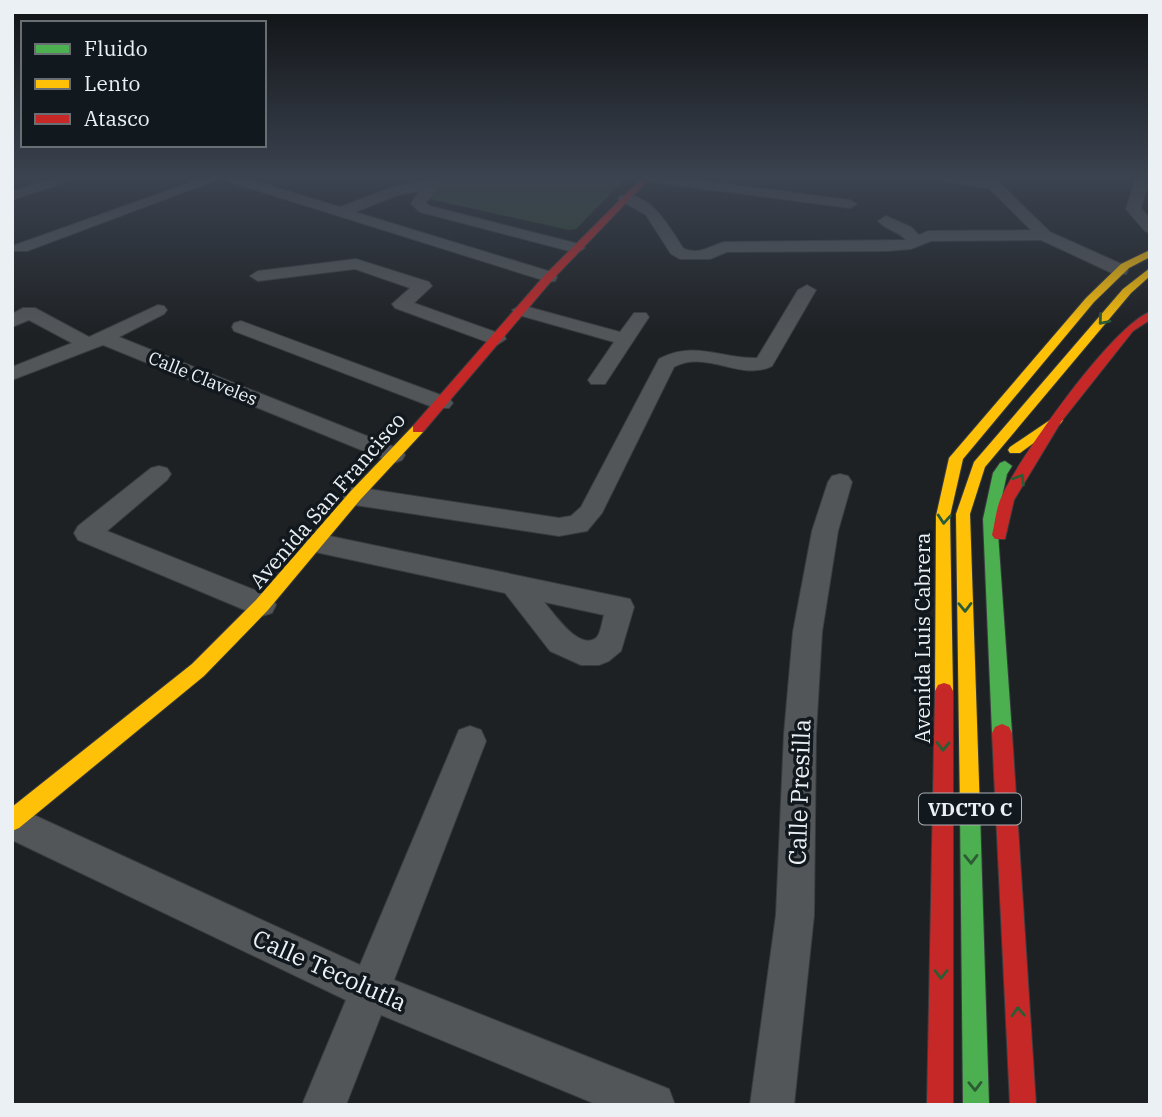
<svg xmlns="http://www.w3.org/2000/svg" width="1162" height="1117" viewBox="0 0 1162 1117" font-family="'IBM Plex Serif',serif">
	<rect width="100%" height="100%" fill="#1e2124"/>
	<polygon fill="#324935" points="443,178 626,178 576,229 569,230 420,197 423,191"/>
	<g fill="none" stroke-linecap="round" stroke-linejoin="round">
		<g stroke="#393c3f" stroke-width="2">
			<g id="street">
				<polygon points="57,178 77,178 12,200 12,191"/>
				<polygon points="203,178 222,178 27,251 15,251 13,248 15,245"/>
				<polygon points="225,178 245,178 340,207 390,188 439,178 443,181 426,203 430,206 583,245 585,248 577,253 420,212 411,204 419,191 398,195 355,212 555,273 557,277 555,281 549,282 227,181"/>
				<polygon points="644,178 680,178 850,200 857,204 850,208 651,182"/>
				<path d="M940 178H976L998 181 1050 232 1126 266 1128 270 1126 274H1114L1041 240 931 241 911 249 887 251 727 252 710 259H680L671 254 646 215 618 199 620 196C650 190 669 227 683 248 697 256 710 246 724 242L906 240C898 231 886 230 878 221L886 216 911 227 919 235 928 231 1031 230 989 188 947 182Z"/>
				<polygon points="1136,178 1150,178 1141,208 1150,219 1150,233 1145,231 1126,209"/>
				<polygon points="356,259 429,282 432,286 414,303 504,335 506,339 497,345 490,343 395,308 392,304 410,288 355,269 258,281 250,276 258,271"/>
				<path d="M807 285 816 290 772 366C741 382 706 349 674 367L602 513 587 531 559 536 355 505 346 502 343 496 346 490 355 487 559 518 571 516 581 507 659 359C694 340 722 359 757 358L798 290Z"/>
				<polygon points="158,305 164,306 167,310 164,314 119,337 402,450 405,455 402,460 394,463 386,460 103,345 12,380 12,367 72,343 29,320 12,327 12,314 23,308 35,308 89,337"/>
				<polygon points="521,305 620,332 634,313 646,313 649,317 605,384 591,384 588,380 614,342 515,314 512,310"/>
				<polygon points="241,321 449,398 453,403 449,408 435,408 234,331 232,327 234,323"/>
				<polygon points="159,466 167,468 171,474 167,480 107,531 272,597 276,605 272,613 262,616 252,613 78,540 74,533 78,526 151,468"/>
				<polygon points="840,474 848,476 852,482 838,531 822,632 816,734 814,915 794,1105 750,1105 776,915 784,734 793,632 812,531 828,482 832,476"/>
				<path d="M315 533 630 599 634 607 621 651 609 661 599 665H581L550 651 505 593 306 550 302 543 306 536ZM544 602 604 615C602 621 601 632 597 637 580 653 553 612 544 602Z"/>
				<polygon points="470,726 481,730 486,741 394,980 669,1089 675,1105 598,1105 381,1015 346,1105 302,1105 346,1000 12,840 12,805 360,965 459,730"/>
			</g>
		</g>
		<g stroke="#393c3f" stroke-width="2">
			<g id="fast">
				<polygon points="1005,461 1012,466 1007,474 997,519 1012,733 1009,739 1002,742 995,739 992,733 983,519 993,473 1000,463"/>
				<polygon points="970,802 977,805 980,812 989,1105 963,1105 960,812 963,805"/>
			</g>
		</g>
		<g stroke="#393c3f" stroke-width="2">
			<g id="slow">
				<polygon points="1150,250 1150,257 1129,268 1094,302 963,459 950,516 953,691 950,697 944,699 938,697 935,691 936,516 949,458 1086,298 1121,264"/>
				<polygon points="1150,268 1150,276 1131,293 985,467 970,514 980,812 977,819 970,822 963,819 960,812 956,514 974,462 1123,289"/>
				<polygon points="1056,416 1063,420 1061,423 1020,453 1010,453 1008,450 1010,447"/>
				<polygon points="418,425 423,426 423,432 360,500 268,610 204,676 19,828 12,831 12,807 192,664 256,600 350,492 413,426"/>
			</g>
		</g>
		<g stroke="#393c3f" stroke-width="2">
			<g id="jam">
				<polygon points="642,178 650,178 553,279 423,432 413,432 413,426 545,275"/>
				<path d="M1150 312V320L1133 331 1061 422 1014 500 1005 539H995L992 535C995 523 996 509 1001 498 1018 459 1113 325 1150 312Z"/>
				<polygon points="944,683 950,685 953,691 953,1105 927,1105 935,691 938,685"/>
				<polygon points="1002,724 1009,727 1012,733 1036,1105 1010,1105 992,733 995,727"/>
			</g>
		</g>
		<use href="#street" fill="#535659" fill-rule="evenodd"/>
		<use href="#fast" fill="#4caf50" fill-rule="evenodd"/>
		<use href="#slow" fill="#ffc107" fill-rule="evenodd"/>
		<use href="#jam" fill="#c62828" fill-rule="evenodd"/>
	</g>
	<defs><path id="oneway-chevron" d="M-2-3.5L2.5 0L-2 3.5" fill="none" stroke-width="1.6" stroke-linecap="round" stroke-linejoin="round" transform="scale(1.75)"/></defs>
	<g stroke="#2c5c34">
		<use href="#oneway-chevron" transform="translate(1103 320) rotate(130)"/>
		<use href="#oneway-chevron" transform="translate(1020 479) rotate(-58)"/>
		<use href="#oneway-chevron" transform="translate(944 519) rotate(94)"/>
		<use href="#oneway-chevron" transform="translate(965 607) rotate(89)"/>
		<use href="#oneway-chevron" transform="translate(943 746) rotate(91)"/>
		<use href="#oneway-chevron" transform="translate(971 859) rotate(89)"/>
		<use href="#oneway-chevron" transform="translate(941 974) rotate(90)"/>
		<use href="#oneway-chevron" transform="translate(1018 1012) rotate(-93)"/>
		<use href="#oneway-chevron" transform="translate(975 1086) rotate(89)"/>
	</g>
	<linearGradient id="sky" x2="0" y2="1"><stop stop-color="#101214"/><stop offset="0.53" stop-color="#3b4350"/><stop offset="1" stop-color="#3b4350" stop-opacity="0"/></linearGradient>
	<rect width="1162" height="334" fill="url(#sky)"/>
	<g text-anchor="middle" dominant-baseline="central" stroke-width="7" stroke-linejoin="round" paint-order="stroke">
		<g font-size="18" fill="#ebf0f4" stroke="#11181e">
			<text transform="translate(203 378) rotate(22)">Calle Claveles</text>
		</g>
		<rect fill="#11181e" stroke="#aaafb4" stroke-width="2" x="919" y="793.5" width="102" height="31" rx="5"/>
		<g font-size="19" font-weight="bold" fill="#ebf0f4">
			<text x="970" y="809">VDCTO C</text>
		</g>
		<g font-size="21" fill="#ebf0f4" stroke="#11181e">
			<text transform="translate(327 500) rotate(-49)">Avenida San Francisco</text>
			<text transform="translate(922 638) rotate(-90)">Avenida Luis Cabrera</text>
		</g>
		<g font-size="24" fill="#ebf0f4" stroke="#11181e">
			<text transform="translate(799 792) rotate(-88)">Calle Presilla</text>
			<text transform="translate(330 970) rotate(24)">Calle Tecolutla</text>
		</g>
	</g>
	<rect width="1162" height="1117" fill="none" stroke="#ebf0f4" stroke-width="28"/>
	<rect x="21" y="21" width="245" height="126" fill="#11181e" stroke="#686e74" stroke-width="2"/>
	<rect x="35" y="44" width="35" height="10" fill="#4caf50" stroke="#686e74" stroke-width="2"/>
	<text x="84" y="56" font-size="21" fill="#ebf0f4">Fluido</text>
	<rect x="35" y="79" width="35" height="10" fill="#ffc107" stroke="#686e74" stroke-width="2"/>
	<text x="84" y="91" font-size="21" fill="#ebf0f4">Lento</text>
	<rect x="35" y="114" width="35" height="10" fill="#c62828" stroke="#686e74" stroke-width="2"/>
	<text x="84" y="126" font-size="21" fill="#ebf0f4">Atasco</text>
</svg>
